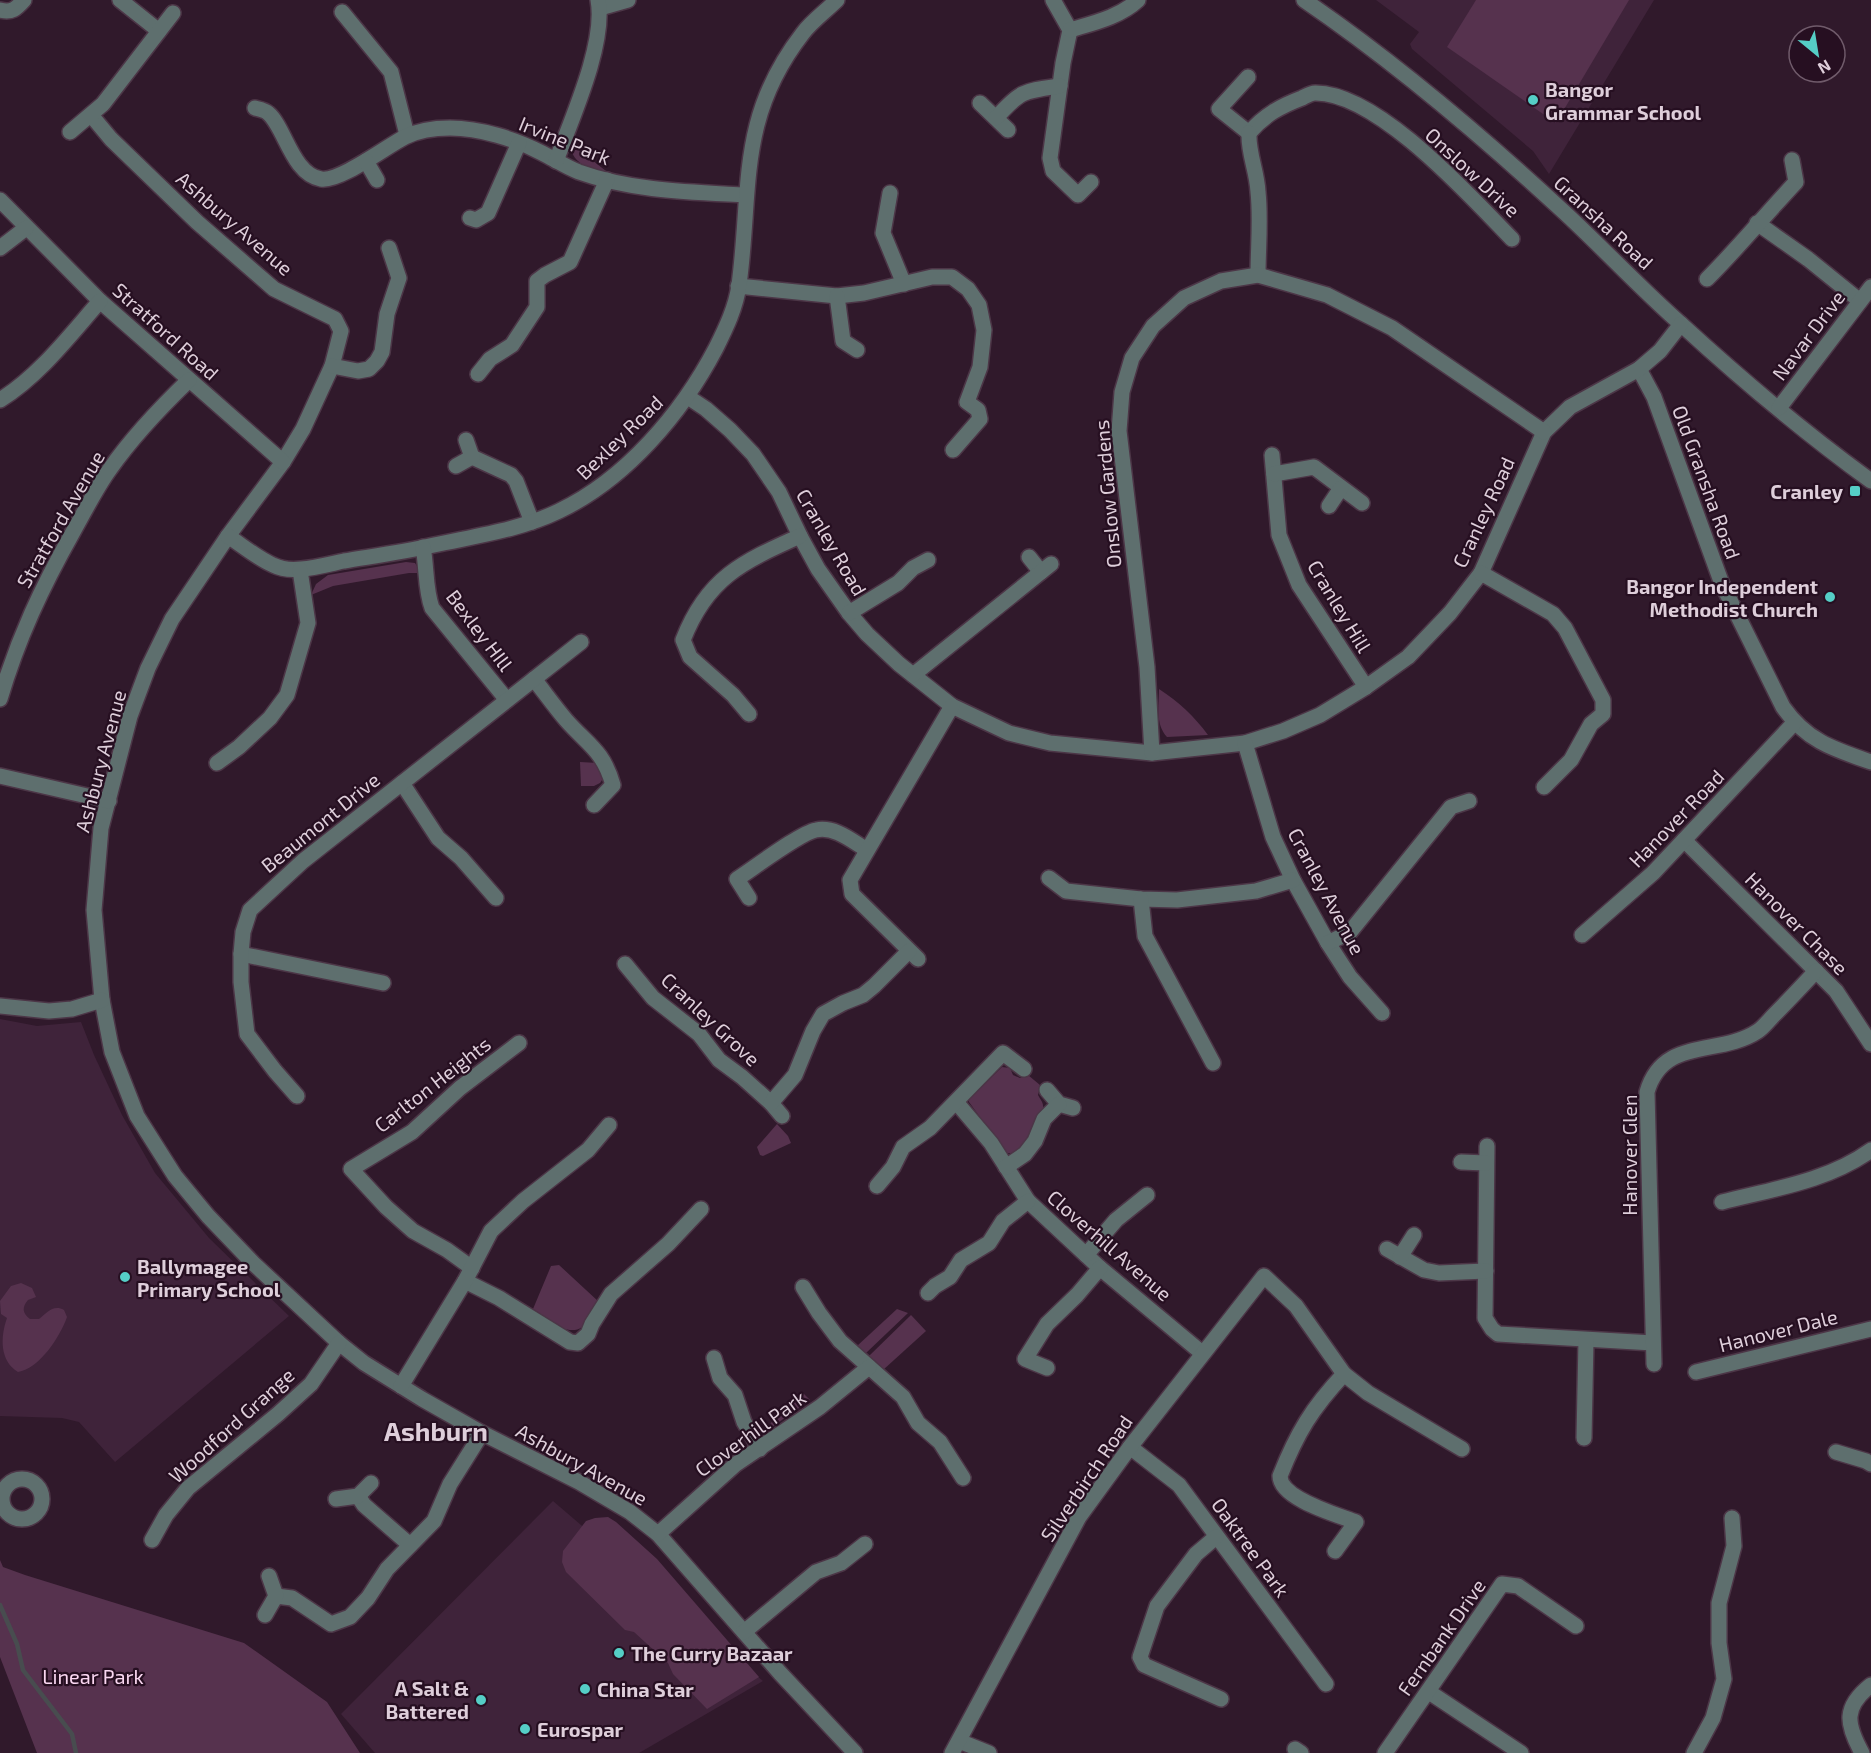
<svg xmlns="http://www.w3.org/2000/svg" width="1871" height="1753" viewBox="0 0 1871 1753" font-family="'Exo 2',sans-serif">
	<rect width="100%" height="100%" fill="#30192b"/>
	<g fill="#3f233a">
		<polygon points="1376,0 1654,0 1549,174 1533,151 1412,49 1410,44 1419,32"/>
		<polygon points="0,1019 37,1026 81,1022 94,1055 122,1115 155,1173 209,1238 289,1316 115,1462 79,1422 62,1418 0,1416"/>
		<polygon points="553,1501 763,1681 639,1753 375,1753 341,1714"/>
	</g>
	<g fill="#56324e">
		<polygon points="1476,0 1629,0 1556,123 1447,47"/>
		<path d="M570 146H574L606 171 604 173C588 167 574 165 570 146Z"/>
		<polygon points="406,562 415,563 421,573 409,573 333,586 311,595 316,584 328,575"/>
		<path d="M1159 689C1179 702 1194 716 1208 735L1167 737C1155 724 1159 705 1159 689Z"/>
		<polygon points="580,762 598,763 604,777 600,783 594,786 581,786"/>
		<path d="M1002 1067 1010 1068 1013 1075 1020 1078 1028 1075 1040 1085 1038 1095C1040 1099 1044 1103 1043 1108 1042 1120 1026 1147 1015 1153 1013 1154 1008 1153 1006 1153L969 1102V1099Z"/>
		<polygon points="777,1124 788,1136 791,1143 763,1156 760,1155 757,1147"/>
		<path d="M559 1265 599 1302C594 1310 589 1321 582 1327 567 1338 546 1317 533 1309L551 1266Z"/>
		<path d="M21 1283 32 1288 36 1297 28 1300C22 1307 22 1313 30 1319H39C47 1313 53 1304 64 1310L67 1317C60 1337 39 1369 18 1372 0 1361 0 1338 7 1318L1 1314 0 1301 11 1286Z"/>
		<polygon points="897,1309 908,1313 866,1353 857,1346"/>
		<polygon points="911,1315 926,1331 883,1370 869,1356"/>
		<polygon points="802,1392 810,1400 765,1432 779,1411"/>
		<polygon points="608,1517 616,1522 657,1559 759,1677 707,1709 673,1674 668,1663 634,1632 625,1630 566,1572 562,1562 563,1551 586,1521 595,1518"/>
		<polygon points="0,1560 3,1567 25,1575 244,1643 327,1702 360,1753 37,1753 0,1657"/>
	</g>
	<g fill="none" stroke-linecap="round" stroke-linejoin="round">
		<polyline stroke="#484c4f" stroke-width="4.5" points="0,1605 17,1644 23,1670 72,1734 76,1753"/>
		<g stroke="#4c3647" stroke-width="18">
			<g id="minor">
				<polyline points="120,0 159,31"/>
				<polyline points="1053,0 1070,30 1063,63 1050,158 1053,171 1078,195 1091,182"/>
				<path d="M1304 0C1395 62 1483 137 1564 212 1604 249 1641 289 1682 325 1742 380 1805 433 1871 481"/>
				<polyline points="600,8 628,0"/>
				<path d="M0 10C12 13 16 9 24 0"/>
				<polyline points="342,12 391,72 407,135"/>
				<path d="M1070 30C1093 23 1120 17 1138 0"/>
				<polyline points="1248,77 1219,109 1249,133"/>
				<polyline points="980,103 1008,130"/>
				<path d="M255 108C259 109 265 110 268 113 285 127 292 174 321 179 340 182 387 146 405 137 419 130 435 128 450 128 480 128 515 139 542 153 554 159 566 167 579 172 632 191 689 192 745 195"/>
				<polyline points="91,115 111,139 197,222 274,289 335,319 341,331 332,366 303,429 283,462 228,536 172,619 148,668 130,716 101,828 94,910 102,1000 112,1052 137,1116 175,1176 208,1216 253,1263 339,1343 364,1363 422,1399 482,1433 579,1482 630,1512 658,1534 780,1673 855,1753"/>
				<path d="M996 118C1021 90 1024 91 1060 86"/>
				<polyline points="70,132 103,104 173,13"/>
				<path d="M1249 133C1264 115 1281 106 1302 98 1306 96 1311 93 1315 93 1377 92 1470 196 1512 239"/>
				<path d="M1249 133C1248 153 1257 171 1258 192 1261 219 1258 248 1258 275"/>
				<polyline points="366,161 377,180"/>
				<path d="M556 161C572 118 606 43 598 0"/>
				<polyline points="890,193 883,233 904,284"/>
				<polyline points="0,200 100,301 283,462"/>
				<polyline points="470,218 476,220 488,213 519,143"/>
				<polyline points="1757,223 1808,259 1860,301"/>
				<polyline points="0,248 26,228"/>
				<path d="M1707 279C1738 248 1766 214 1796 182L1792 160"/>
				<polyline points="738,286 837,296 864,293 932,277 952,277 968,289 979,305 984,330 980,367 967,402 978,410 980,419 953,450"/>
				<polyline points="837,296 843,341 857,350"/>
				<polyline points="332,366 358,371 369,369 377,361 382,352 387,314 399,278 389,248"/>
				<path d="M1639 369 1654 397 1722 584 1783 707C1807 741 1833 749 1871 762"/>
				<polyline points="478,374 490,359 512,345 537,307 537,281 545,275 570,262 607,180"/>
				<polyline points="688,397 706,409 730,430 753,454 779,492 800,536 818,569 849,613 867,634 899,664 952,706 1009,733 1050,743 1152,753 1245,743 1283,731 1320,715 1366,687 1408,657 1450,613 1481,573 1544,432 1570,407 1639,369 1660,351 1681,324"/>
				<path d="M0 400C39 376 70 335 100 301"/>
				<polyline points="1779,408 1871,287"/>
				<polyline points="1272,455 1279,535 1299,585 1366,687"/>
				<polyline points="472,457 511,475 516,481 532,522"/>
				<polyline points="456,466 472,457 466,440"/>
				<polyline points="1274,474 1314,467 1362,503"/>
				<polyline points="1329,506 1341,488"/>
				<path d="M228 536C243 546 257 558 273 565 281 569 292 570 301 569 315 568 330 564 344 561 374 556 404 552 434 545 475 536 520 530 559 511 626 479 682 413 716 348 726 328 736 307 739 285 752 187 737 118 803 33 812 21 826 11 837 0"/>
				<path d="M423 547C427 568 425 589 432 608L507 700"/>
				<polyline points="1029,557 1041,572"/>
				<polyline points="1481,573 1553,614 1565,628 1603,700 1603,714 1591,724 1571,760 1544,787"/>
				<polyline points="849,613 898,583 913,568 928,560"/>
				<polyline points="913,675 1051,564"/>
				<path d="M534 679C545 693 555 707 566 720 588 745 603 750 613 785L594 805"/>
				<path d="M0 699C18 638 42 587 73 532 85 511 96 488 110 469 133 436 161 407 189 380"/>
				<path d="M749 714 733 695 690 657 683 640C707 578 742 562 800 536"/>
				<polyline points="1245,743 1273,837 1293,880 1328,943 1350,977 1382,1013"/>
				<polyline points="1152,753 1147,667 1119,431 1122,392 1132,358 1153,326 1184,298 1221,281 1258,275 1327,295 1392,328 1544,432"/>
				<polyline points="217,763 239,747 270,718 287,695 308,623 300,570"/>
				<polyline points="0,776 109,801"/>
				<polyline points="402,783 438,838 461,858 496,898"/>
				<polyline points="1684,840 1836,991 1871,1044"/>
				<polyline points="1049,878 1066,891 1141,899 1177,900 1256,891 1293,880"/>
				<path d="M749 898 737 879C754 868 800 833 816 830 835 826 852 841 867 850"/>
				<polyline points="1141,899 1145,936 1213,1063"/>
				<polyline points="1582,935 1653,873 1794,723"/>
				<polyline points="1328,943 1350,932 1451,807 1469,801"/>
				<polyline points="241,954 383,983"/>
				<polyline points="918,959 852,894 850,880 952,706"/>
				<polyline points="625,964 653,998 699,1034 719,1060 742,1077 771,1103 782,1116"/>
				<polyline points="0,1006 49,1011 72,1009 102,1000"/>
				<polyline points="1047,1090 1059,1104 1073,1108"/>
				<polyline points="297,1096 275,1071 247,1034 241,982 241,954 243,932 250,910 303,861 581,642"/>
				<polyline points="771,1103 795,1075 813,1031 823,1014 843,1003 863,995 874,986 909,951"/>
				<polyline points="957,1103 991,1143 1028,1201 1100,1268 1202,1353"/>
				<polyline points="1487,1146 1485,1318 1492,1329 1498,1334 1653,1343"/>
				<polyline points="1461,1162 1486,1163"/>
				<polyline points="1006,1167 1025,1154 1035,1141 1044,1119 1059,1104"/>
				<polyline points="877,1186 893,1167 903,1147 930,1128 1003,1053 1024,1069"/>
				<path d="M1722 1202C1773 1189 1828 1181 1871 1150"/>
				<polyline points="1387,1249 1424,1270 1439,1273 1486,1271"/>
				<polyline points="1086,1255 1116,1220 1147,1195"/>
				<polyline points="1400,1257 1414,1235"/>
				<polyline points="472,1268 447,1250 413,1231 386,1207 351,1169 412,1132 460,1088 519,1043"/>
				<polyline points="465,1281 499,1298 570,1342 578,1343 588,1334 592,1324 611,1294 668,1244 701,1209"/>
				<polyline points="803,1287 819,1313 840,1341 903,1397 918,1423 940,1442 963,1478"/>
				<polyline points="928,1293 935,1286 950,1277 961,1260 989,1243 1003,1221 1028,1201"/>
				<polyline points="714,1358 720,1378 735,1395 744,1422 760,1449"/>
				<path d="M1654 1364 1647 1092C1663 1036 1719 1057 1758 1031 1764 1027 1769 1020 1774 1015 1789 1000 1802 986 1816 971"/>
				<polyline points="1047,1368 1025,1359 1047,1324 1077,1295 1100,1268"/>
				<polyline points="1696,1372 1871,1329"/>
				<polyline points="401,1386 465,1281 491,1231 523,1201 588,1150 609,1125"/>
				<polyline points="1584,1438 1586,1340"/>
				<polyline points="1130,1447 1179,1485 1326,1684"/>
				<polyline points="1836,1452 1866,1461 1871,1464"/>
				<circle cx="22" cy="1499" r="20"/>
				<polyline points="358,1496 364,1505 410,1545"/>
				<polyline points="336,1499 358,1496 371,1483"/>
				<polyline points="658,1534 736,1464 820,1407 869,1367"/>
				<polyline points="1216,1537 1196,1554 1157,1606 1140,1657 1144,1665 1221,1699"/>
				<polyline points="152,1540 166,1515 188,1488 278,1414 311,1384 339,1343"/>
				<path d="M1335 1551 1356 1522C1338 1515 1280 1499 1280 1476 1297 1433 1312 1408 1344 1374"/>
				<polyline points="276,1596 292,1598 331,1624 350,1617 368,1598 387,1569 434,1521 450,1484 482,1433"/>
				<polyline points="265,1615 276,1596 269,1576"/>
				<polyline points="744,1632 816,1572 841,1563 865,1544"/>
				<polyline points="1429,1692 1521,1753"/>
				<polyline points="959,1741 989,1753"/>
				<polyline points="1295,1749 1301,1753"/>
				<polyline points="952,1753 1079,1517 1130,1447 1264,1276 1296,1306 1344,1374 1368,1393 1462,1449"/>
				<polyline points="1385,1753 1502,1584 1518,1586 1576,1626"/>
				<polyline points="1694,1753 1713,1718 1724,1679 1719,1643 1719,1603 1734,1546 1732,1518"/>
				<path d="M1862 1753C1846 1724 1843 1707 1871 1685"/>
			</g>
		</g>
		<use href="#minor" stroke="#5e6f6e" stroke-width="15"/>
	</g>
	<g fill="#55cec6" stroke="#260f21" stroke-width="2">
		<circle cx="1533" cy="100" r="6"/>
		<rect x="1849" y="485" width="12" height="12" rx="3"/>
		<circle cx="1830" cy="597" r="6"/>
		<circle cx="125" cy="1277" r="6"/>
		<circle cx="619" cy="1653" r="6"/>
		<circle cx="585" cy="1689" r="6"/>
		<circle cx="481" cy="1700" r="6"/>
		<circle cx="525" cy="1729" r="6"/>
	</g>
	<g text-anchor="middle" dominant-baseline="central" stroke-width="4.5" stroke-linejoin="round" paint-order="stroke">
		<g font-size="20" font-weight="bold" fill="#deceda" stroke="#260f21" text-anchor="start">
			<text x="1545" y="89">Bangor<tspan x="1545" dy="23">Grammar School</tspan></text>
			<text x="1843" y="491" text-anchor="end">Cranley</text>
			<text x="1818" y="586" text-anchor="end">Bangor Independent<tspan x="1818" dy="23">Methodist Church</tspan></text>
			<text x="137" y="1266">Ballymagee<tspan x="137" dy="23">Primary School</tspan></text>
			<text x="631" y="1653">The Curry Bazaar</text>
			<text x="469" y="1688" text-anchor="end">A Salt &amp;<tspan x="469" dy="23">Battered</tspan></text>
			<text x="597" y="1689">China Star</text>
			<text x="537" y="1729">Eurospar</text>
		</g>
		<g font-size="20" fill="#deceda" stroke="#260f21">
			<text transform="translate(565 140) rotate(22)">Irvine Park</text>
			<text transform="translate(1473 172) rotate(43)">Onslow Drive</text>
			<text transform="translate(1604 222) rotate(43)">Gransha Road</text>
			<text transform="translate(235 223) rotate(41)">Ashbury Avenue</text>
			<text transform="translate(166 331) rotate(42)">Stratford Road</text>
			<text transform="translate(1808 335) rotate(-53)">Navar Drive</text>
			<text transform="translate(619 437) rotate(-44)">Bexley Road</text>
			<text transform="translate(1707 482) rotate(70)">Old Gransha Road</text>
			<text transform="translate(1107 494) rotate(-95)">Onslow Gardens</text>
			<text transform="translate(1483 512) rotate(-65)">Cranley Road</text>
			<text transform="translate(60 519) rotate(-60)">Stratford Avenue</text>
			<text transform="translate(832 542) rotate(60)">Cranley Road</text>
			<text transform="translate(1340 606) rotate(59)">Cranley Hill</text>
			<text transform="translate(480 630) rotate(53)">Bexley HIll</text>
			<text transform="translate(100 761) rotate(-75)">Ashbury Avenue</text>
			<text transform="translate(1676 818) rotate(-46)">Hanover Road</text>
			<text transform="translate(320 822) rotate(-39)">Beaumont Drive</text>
			<text transform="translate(1327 891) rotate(62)">Cranley Avenue</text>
			<text transform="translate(1797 923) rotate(45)">Hanover Chase</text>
			<text transform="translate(711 1019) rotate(43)">Cranley Grove</text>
			<text transform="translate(432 1084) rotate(-38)">Carlton Heights</text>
			<text transform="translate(1629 1155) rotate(-90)">Hanover Glen</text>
			<text transform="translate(1110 1245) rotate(41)">Cloverhill Avenue</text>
			<text transform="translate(1778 1330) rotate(-14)">Hanover Dale</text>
			<text transform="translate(231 1425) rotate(-42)">Woodford Grange</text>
			<text transform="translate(750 1433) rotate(-36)">Cloverhill Park</text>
			<text transform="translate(582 1464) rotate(29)">Ashbury Avenue</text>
			<text transform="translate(1086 1478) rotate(-56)">Silverbirch Road</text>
			<text transform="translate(1251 1547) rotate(54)">Oaktree Park</text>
			<text transform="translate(1441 1637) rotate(-55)">Fernbank Drive</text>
		</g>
		<g font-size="20" fill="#fad7f1" stroke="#260f21">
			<text x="93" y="1676">Linear Park</text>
		</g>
		<g font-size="26" font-weight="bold" fill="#deceda" stroke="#260f21">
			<text x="436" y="1430">Ashburn</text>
		</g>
	</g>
	<g transform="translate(1817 54) rotate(150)"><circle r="28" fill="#260f21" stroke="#705b6b" stroke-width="1.5"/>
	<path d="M0-4.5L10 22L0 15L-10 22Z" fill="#55cec6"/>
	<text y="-9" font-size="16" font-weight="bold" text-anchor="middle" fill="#deceda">N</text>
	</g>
</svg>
